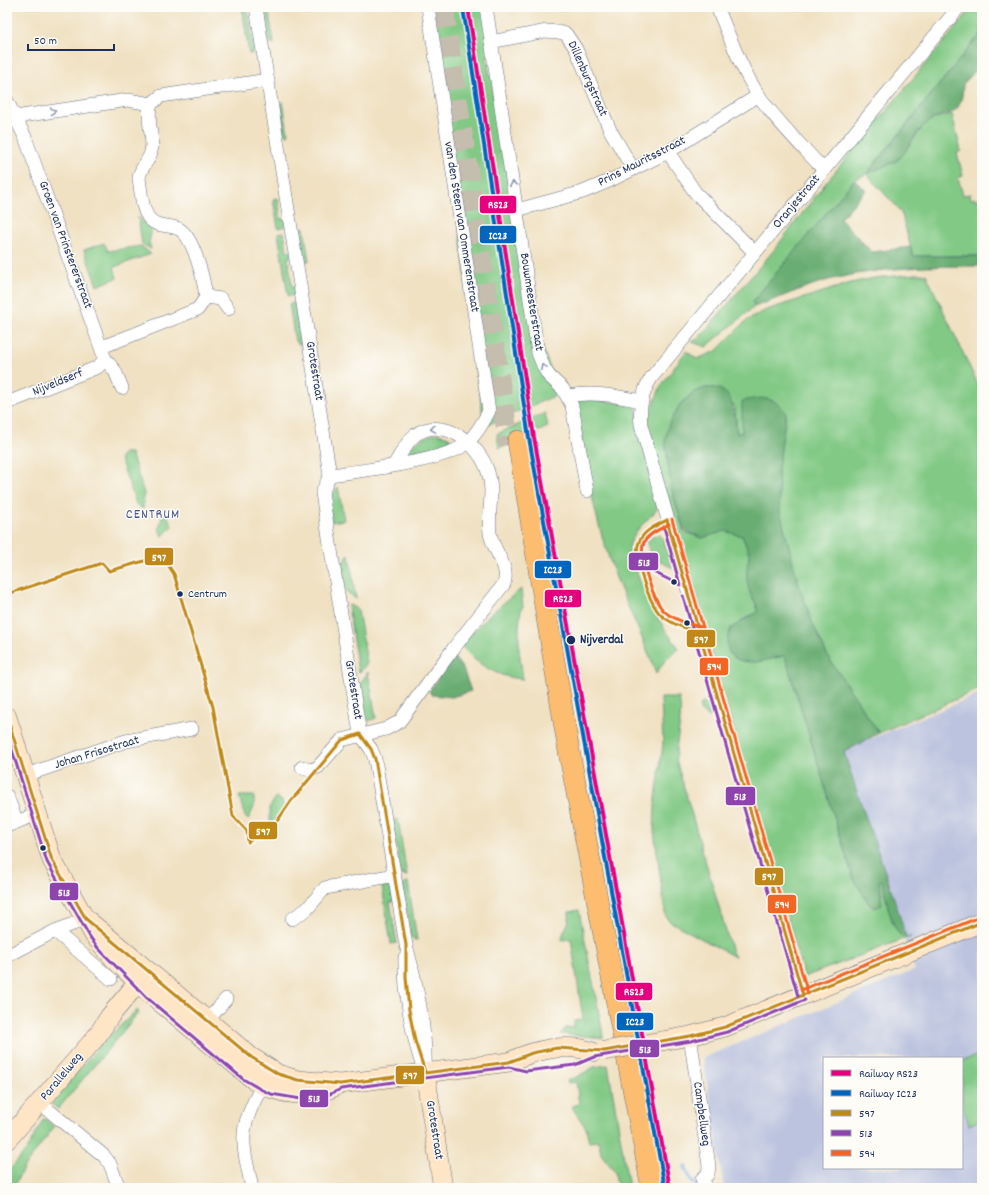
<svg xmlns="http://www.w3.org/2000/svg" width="989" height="1195" viewBox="0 0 989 1195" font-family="Dekko,sans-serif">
	<rect width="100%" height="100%" fill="#fdfcf7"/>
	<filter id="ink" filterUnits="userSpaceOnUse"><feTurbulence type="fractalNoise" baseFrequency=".025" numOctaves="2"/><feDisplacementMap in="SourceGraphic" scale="8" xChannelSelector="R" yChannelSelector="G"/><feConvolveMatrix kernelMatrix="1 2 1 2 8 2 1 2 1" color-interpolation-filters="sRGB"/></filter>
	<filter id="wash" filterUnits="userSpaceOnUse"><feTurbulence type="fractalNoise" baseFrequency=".012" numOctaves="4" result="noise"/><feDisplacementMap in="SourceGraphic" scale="16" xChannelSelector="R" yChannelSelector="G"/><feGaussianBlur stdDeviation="0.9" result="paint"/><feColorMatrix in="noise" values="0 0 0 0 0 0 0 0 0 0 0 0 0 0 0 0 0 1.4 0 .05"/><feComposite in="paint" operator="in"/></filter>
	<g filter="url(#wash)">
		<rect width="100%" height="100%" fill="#f0e1c2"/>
		<path fill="#bbc3de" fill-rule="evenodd" d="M982 693V1188H724L703 1058 915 970 841 751ZM824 1058H962V1168H824Z"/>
		<g fill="#82c985" stroke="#4e7c72">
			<polygon points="242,7 247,7 255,53 249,54"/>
			<polygon points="262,7 268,7 274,44 268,42"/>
			<polygon points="432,7 483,7 490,53 487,58 490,77 495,80 495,84 492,89 495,108 499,110 500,115 496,120 499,138 504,141 529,312 558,389 555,392 557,395 484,426"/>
			<polygon points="973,7 982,7 982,32 867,173 899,159 925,124 933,119 952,114 961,151 957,153 963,176 958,178 963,195 970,194 971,199 975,198 976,200 982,198 982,256 913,256 902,215 898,208 866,174 854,180 753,301 754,307 706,347 692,342 699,338 774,250 824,185"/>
			<polygon points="283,102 288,135 286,135 283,132 278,105"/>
			<polygon points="278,198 281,219 286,219 286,226 278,228 273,199"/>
			<polygon points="138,217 152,230 149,242 151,249 142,244"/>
			<polygon points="300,228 304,228 309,261 304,261 303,259 299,232"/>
			<polygon points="284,232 287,251 291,251 291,257 288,257 292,287 296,287 295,295 288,296 278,233"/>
			<polygon points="104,243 108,251 141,246 151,254 114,267 117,278 97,286 84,250"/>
			<path d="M916 274H926L982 393V688L879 733 828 657 812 622 799 586 780 512 778 470 786 413 737 434 735 406 694 392 680 404 671 487 684 532 702 538 725 531 742 536 750 555C747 563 748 587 751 595 754 602 758 604 757 612L740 621 754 662 785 656 853 878 882 895 879 881 882 880C887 898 889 927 904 939L804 977 648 427V406L654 403 661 386 686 351 697 359 716 351 746 321 766 310 851 283 874 278Z"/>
			<polygon points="295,303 301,344 299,344 295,341 289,304"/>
			<path d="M581 398 634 405 636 408 658 508C649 520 634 529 630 544 628 551 633 562 635 568 646 598 659 624 679 648L664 662 656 674C643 635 623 600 610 561 592 511 585 458 576 406L577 401Z"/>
			<polygon points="545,413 548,427 499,448 497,434"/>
			<path d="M437 433 449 437 451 442 450 448 407 459C407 443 424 437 437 433Z"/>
			<polygon points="124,453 131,453 144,493 143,509 136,504 120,458"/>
			<polygon points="338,487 344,520 332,522 328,501"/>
			<polygon points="161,511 167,514 172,526 162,537 159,528 163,514"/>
			<polygon points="660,535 664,541 672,568 651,556 648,547 648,541 653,536"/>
			<polygon points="349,554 356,599 346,591 341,565"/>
			<path d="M521 589 523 607 521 609 519 627V650L523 679C499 678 475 664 461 645L489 615Z"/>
			<polygon points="350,605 358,610 367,663 361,671 358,672 348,606"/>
			<polygon points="368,672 376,718 369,721 365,718 360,684"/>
			<path d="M661 698H679C684 720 675 739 676 760L732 952 735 957 671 922 667 919 665 913 654 831 655 806 663 744Z"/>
			<polygon points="705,702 712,705 716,711 713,716 710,717 700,711 700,705"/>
			<polygon points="239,796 254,796 254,807 248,820 245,817"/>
			<polygon points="276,797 282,801 284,809 272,824 270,822 270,807"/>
			<polygon points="398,819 407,876 401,875 393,824 394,820"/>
			<polygon points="408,882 417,940 415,940 411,937 403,887 404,884"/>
			<polygon points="382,886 387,886 392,890 394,902 390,902 397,943 391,944"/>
			<path d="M579 910 602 1029 603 1038 560 1034 566 1028 574 1027V1021L583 1019 571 939 562 940C562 930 571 925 569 912Z"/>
			<polygon points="137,1010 139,1012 58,1109 51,1104 99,1046"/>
			<polygon points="982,1054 982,1119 969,1125 962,1104 962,1061"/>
			<polygon points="608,1065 629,1188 617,1188 615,1172 601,1154 599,1141 589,1142 586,1128 571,1106 579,1104 576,1082 568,1083 567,1080 577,1077 594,1067"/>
			<polygon points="44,1118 54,1127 24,1167 13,1188 7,1188 7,1173 26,1151"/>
		</g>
		<g fill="#69ad72" stroke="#426e68">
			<path d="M982 32V64L963 84C962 123 946 107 926 124 915 133 909 148 900 158 892 165 876 169 867 174Z"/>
			<path d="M854 180 866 190 840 219 872 252 911 247 913 256H982V266C933 266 885 267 837 278 809 284 781 298 754 307L753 301Z"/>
			<path d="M705 388C735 384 734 413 737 434L742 432V401C761 397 774 395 786 413L778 470 780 512 799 586 812 622 828 657 879 733 844 752C863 814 888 874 906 937H911L904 939C889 927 887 898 882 880L879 881 882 905 874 908 869 904 853 878 785 656C775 657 764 662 754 662 730 663 721 649 731 628L757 612C758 604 755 602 751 595 745 582 746 567 750 554L742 536 725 531 702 538 684 530 671 487 665 439 669 424 680 404 694 392Z"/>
			<polygon points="453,656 463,669 471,691 452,697 432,695 429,692"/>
		</g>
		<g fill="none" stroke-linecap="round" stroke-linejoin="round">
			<polyline stroke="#73a7e0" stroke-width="3.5" points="685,1166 690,1178 699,1188"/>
		</g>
	</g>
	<g filter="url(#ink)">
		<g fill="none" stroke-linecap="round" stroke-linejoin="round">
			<polyline stroke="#c5bdae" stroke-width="21" stroke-dasharray="21 10" stroke-linecap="butt" points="443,7 509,445"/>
			<g stroke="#666d81" stroke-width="14">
				<g id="street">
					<path d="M256 7 330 475 322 493 360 734 371 749 375 759 406 945C417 985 427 1030 425 1072"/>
					<polyline points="486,7 538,353 544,368 549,376 563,389 572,406 587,491"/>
					<path d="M717 7C730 37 741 69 759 96 778 123 802 146 824 170"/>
					<polyline points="491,42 546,31 558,32 566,34 576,49 610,130 633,169"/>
					<polyline points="7,101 25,137 105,359 115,371 122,388"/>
					<polyline points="15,117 128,100 151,104"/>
					<polyline points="668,152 695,192 755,253"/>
					<polyline points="517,210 583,192 609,181 668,152 759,95"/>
					<polyline points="206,297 221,299 228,309"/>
					<path d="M102 347 198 309 206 297C204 281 194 237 179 229 168 224 156 228 148 217 141 207 141 189 139 178 140 168 149 161 151 152 155 136 145 121 151 104L161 96 268 80"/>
					<path d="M568 396C593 391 616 396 641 401"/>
					<polyline points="7,403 98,367 105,359"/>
					<path d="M330 475C359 471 450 461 468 442 476 434 484 421 489 411L428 7"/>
					<path d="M302 767C308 771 313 770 318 767L342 740 386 729 399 722 453 649 504 584C510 565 493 552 490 533 487 512 495 493 488 472 480 444 443 415 415 435 406 442 400 456 394 465"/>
					<polyline points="26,775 126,741 192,729"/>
					<polyline points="7,796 17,822"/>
					<polyline points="7,826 37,814"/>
					<polyline points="292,919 307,909 325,888 395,875"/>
					<polyline points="55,931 111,979"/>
					<polyline points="7,956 55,931 86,919"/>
					<path d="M405 957C404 990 412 1037 423 1067"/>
					<path d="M803 995 641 425C639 408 642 392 651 378L959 7"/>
					<polyline points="202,1027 226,999"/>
					<polyline points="690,1036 709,1166 708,1174 702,1179 707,1188"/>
					<polyline points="40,1103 104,1156 110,1164 119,1188"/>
					<path d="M252 1188C248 1168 241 1146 245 1126 249 1108 259 1093 266 1077"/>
				</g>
			</g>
			<g stroke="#666d81" stroke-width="20">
				<g id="secondary">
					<path d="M7 717 52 860 94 935 116 961 149 993 254 1080C279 1095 307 1099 334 1087"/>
					<path d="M86 919 251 1057 278 1074 298 1080 340 1084 509 1062C534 1050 567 1042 593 1052"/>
					<polyline points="662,1041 690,1036 725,1027 982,922"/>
					<polyline points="425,1072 443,1188"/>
					<polyline points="7,1140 97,1036 110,1016 145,974"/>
				</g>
			</g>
			<g stroke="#666d81" stroke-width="22">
				<polyline id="primary" points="518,441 568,746 652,1188"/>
			</g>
			<use href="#street" stroke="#fff" stroke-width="13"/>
			<use href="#secondary" stroke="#fee5c5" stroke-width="19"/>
			<use href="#primary" stroke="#fcbd6f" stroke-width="21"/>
			<g stroke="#666d81" stroke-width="20" stroke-linecap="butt">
				<polyline id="secondary-bridge" points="604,1051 662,1041"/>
			</g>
			<use href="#secondary-bridge" stroke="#fee5c5" stroke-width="19"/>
			<g stroke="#fdfcf7" stroke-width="6">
				<g id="bus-1">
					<polyline points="667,520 803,995"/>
					<path d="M667 520C657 525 645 530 640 540 631 554 649 604 661 615 671 624 686 629 700 632"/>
					<polyline points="7,594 102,563 109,571 162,556 174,574 213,707 233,816 247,831 248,842 278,820 291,801 342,740 360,734 371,749 375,759 406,945 406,977 409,1010 415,1041 425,1072"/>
					<polyline points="7,717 52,860 86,919 251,1057 278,1074 298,1080 340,1084 509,1062 532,1053 557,1048 604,1051 690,1036 725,1027 982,922"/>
				</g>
			</g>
			<g stroke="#fdfcf7" stroke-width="6">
				<g id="bus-2">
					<path d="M664 527 680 585 645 568C639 545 642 537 664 527Z"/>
					<polyline points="683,596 798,996"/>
					<polyline points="7,734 47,862 90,937 98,948 146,997 243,1079 260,1089 271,1094 307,1100 326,1096 341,1089 509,1067 526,1071 575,1065 594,1057 691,1041 727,1032 805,1000"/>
				</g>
			</g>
			<g stroke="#fdfcf7" stroke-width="6">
				<g id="bus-3">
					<polyline points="672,519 808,994"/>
					<path d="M669 524C661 529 649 533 644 542 637 554 654 602 664 611 674 620 689 624 701 627"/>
					<polyline points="801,990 980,917"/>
				</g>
			</g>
			<use href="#bus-1" stroke="#c08818" stroke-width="3"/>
			<use href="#bus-2" stroke="#8e44ad" stroke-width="3"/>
			<use href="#bus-3" stroke="#f26522" stroke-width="3"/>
			<g stroke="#fdfcf7" stroke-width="7">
				<polyline id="rail-1" points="468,7 534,437 670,1188"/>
			</g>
			<g stroke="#fdfcf7" stroke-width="7">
				<polyline id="rail-2" points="463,8 529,438 665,1188"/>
			</g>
			<use href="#rail-1" stroke="#e5007d" stroke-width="4"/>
			<use href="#rail-2" stroke="#0065bd" stroke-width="4"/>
		</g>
		<defs><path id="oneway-chevron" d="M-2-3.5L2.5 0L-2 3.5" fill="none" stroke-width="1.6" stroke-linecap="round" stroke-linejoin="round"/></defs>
		<g stroke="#8d97ae">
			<use href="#oneway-chevron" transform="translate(53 111) rotate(-9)"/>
			<use href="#oneway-chevron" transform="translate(513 184) rotate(-99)"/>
			<use href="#oneway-chevron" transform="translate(543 367) rotate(-118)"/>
			<use href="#oneway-chevron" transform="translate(433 429) rotate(171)"/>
		</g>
	</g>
	<g fill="#1b2f5e" stroke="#fdfcf7" stroke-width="1.5">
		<circle cx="674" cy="582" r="3.5"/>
		<circle cx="180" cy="594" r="3.5"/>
		<circle cx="687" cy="623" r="3.5"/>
		<circle cx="571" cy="640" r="5"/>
		<circle cx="43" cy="848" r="3.5"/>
	</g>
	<g text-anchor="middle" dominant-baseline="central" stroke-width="3" stroke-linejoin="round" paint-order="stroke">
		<g font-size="12" fill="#1b2f5e" stroke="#fdfcf7" text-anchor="start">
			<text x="188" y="594">Centrum</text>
		</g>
		<g font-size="13" fill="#1b2f5e" stroke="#fdfcf7">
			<text transform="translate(587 79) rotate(66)">Dillenburgstraat</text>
			<text transform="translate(642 162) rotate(-27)">Prins Mauritsstraat</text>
			<text transform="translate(797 202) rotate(-50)">Oranjestraat</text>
			<text transform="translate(461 227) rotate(81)">van den Steen van Ommerenstraat</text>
			<text transform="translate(65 245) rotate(70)">Groen van Prinstererstraat</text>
			<text transform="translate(531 302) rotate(81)">Bouwmeesterstraat</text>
			<text transform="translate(314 371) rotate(81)">Grotestraat</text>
			<text transform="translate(58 383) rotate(-22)">Nijveldserf</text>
			<text transform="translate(353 690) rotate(81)">Grotestraat</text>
			<text transform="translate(97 753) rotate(-17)">Johan Frisostraat</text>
			<text transform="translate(62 1077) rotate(-50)">Parallelweg</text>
			<text transform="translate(701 1114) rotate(82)">Campbellweg</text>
			<text transform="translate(434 1130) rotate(81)">Grotestraat</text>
		</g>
		<g font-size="13" font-weight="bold" fill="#1b2f5e" stroke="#fdfcf7" text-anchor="start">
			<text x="580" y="640">Nijverdal</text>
		</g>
		<g font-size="14" letter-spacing="1" fill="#4c558b" stroke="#fdfcf7">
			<text x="153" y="515">CENTRUM</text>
		</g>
	</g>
	<g stroke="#fdfcf7" stroke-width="1.5">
		<rect x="479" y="195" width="38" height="19" rx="4" fill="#e5007d"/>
		<rect x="479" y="225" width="38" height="19" rx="4" fill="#0065bd"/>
		<rect x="144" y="547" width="30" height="19" rx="4" fill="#c08818"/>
		<rect x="628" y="552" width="31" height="19" rx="4" fill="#8e44ad"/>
		<rect x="534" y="560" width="38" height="19" rx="4" fill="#0065bd"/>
		<rect x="544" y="589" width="38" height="19" rx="4" fill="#e5007d"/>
		<rect x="686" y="629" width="30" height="19" rx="4" fill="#c08818"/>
		<rect x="699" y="657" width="30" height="19" rx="4" fill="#f26522"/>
		<rect x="725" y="786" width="31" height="20" rx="4" fill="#8e44ad"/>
		<rect x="248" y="821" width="30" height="19" rx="4" fill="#c08818"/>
		<rect x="754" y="867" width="30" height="19" rx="4" fill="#c08818"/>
		<rect x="49" y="882" width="30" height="19" rx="4" fill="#8e44ad"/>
		<rect x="767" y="894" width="30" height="20" rx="4" fill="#f26522"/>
		<rect x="615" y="982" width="38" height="19" rx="4" fill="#e5007d"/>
		<rect x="616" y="1012" width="38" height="19" rx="4" fill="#0065bd"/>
		<rect x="629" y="1039" width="31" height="19" rx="4" fill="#8e44ad"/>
		<rect x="395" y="1065" width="30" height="20" rx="4" fill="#c08818"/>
		<rect x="299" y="1089" width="30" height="19" rx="4" fill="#8e44ad"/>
	</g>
	<g font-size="11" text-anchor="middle" font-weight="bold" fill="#fff">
		<text x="498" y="208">RS23</text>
		<text x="498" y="239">IC23</text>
		<text x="159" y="561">597</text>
		<text x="644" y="566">513</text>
		<text x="553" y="573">IC23</text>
		<text x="563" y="602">RS23</text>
		<text x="701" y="643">597</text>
		<text x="714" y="670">594</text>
		<text x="740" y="800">513</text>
		<text x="263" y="835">597</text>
		<text x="769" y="880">597</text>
		<text x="64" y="896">513</text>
		<text x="782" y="908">594</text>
		<text x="634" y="995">RS23</text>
		<text x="635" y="1025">IC23</text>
		<text x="645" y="1053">513</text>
		<text x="410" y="1079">597</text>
		<text x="314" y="1102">513</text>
	</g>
	<rect width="989" height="1195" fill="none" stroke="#fdfcf7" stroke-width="24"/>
	<rect x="823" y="1057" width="140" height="112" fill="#fdfcf7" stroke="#a3aaba"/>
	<rect x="831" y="1070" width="20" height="6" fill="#e5007d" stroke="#a3aaba"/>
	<text x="859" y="1077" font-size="12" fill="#1b2f5e">Railway RS23</text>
	<rect x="831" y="1090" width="20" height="6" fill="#0065bd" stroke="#a3aaba"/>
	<text x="859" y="1097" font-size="12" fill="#1b2f5e">Railway IC23</text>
	<rect x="831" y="1110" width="20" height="6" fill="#c08818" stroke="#a3aaba"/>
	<text x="859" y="1117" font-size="12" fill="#1b2f5e">597</text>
	<rect x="831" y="1130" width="20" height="6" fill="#8e44ad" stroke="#a3aaba"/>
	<text x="859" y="1137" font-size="12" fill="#1b2f5e">513</text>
	<rect x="831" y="1150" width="20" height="6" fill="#f26522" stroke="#a3aaba"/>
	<text x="859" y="1157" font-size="12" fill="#1b2f5e">594</text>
	<path d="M28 44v6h86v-6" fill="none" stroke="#1b2f5e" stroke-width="2"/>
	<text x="34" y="44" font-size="12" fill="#1b2f5e" stroke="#fdfcf7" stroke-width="3" paint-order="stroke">50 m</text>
</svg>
